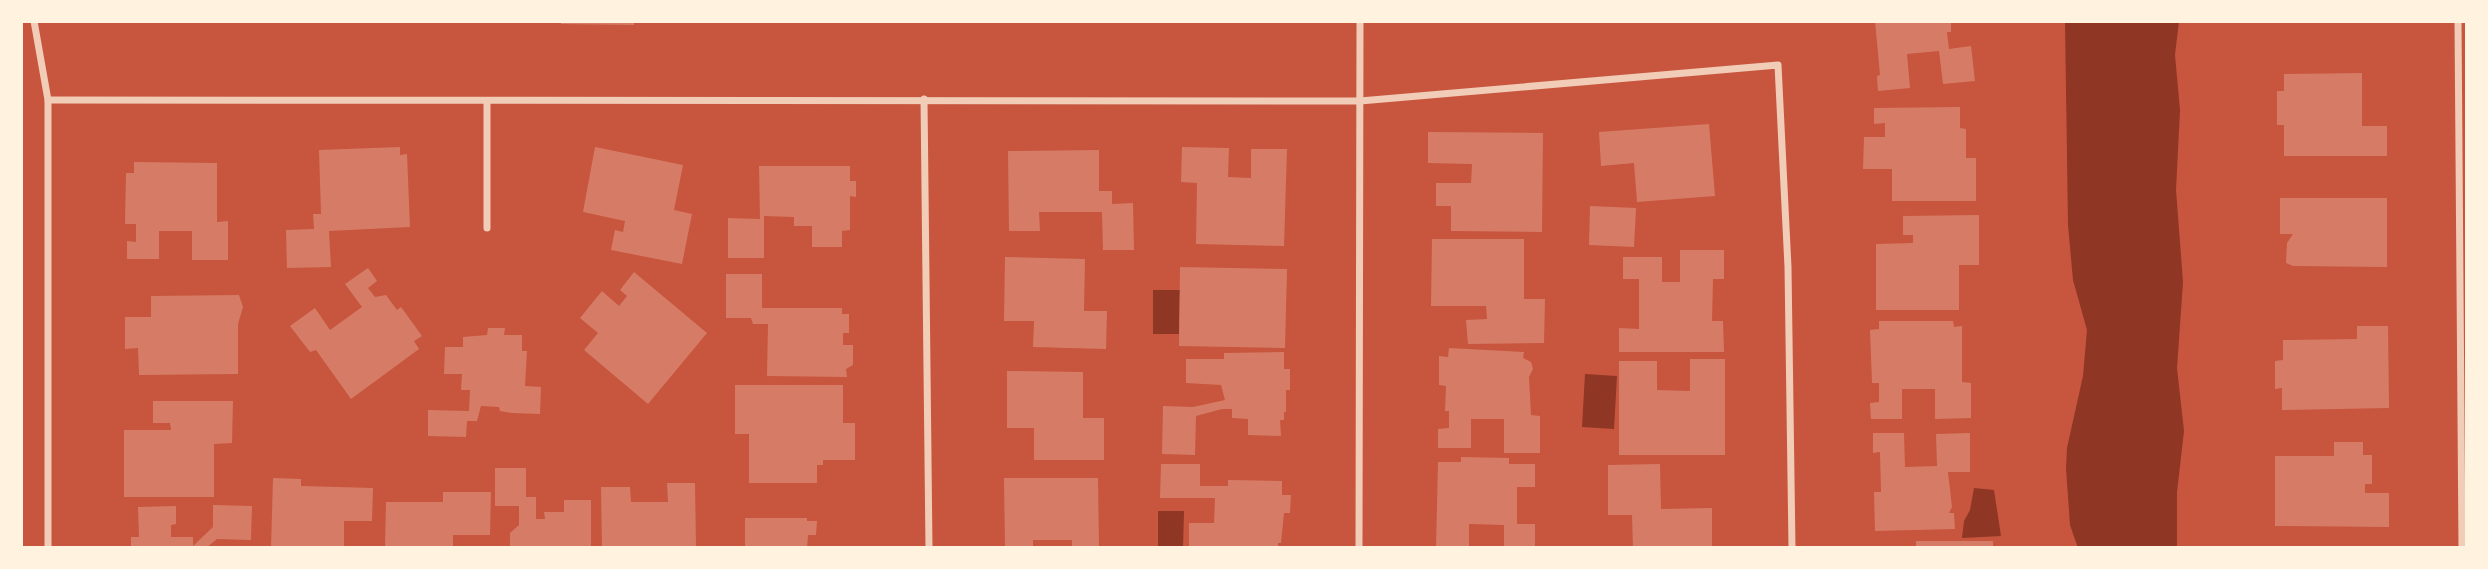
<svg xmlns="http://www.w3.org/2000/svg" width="2488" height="569" viewBox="0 0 2488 569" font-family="'PT Sans',sans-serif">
	<rect width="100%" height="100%" fill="#c8553d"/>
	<g fill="#8f3625">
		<polygon points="2065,21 2179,21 2175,55 2180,110 2176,190 2183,282 2177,368 2184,431 2177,492 2177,548 2078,548 2070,525 2066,468 2067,448 2083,376 2087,330 2073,280 2068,225"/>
		<polygon points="1153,290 1180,290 1179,334 1153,334"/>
		<polygon points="1585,374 1617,376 1614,429 1582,427"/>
		<polygon points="1974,488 1994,490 2001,536 1962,538 1964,521 1970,510"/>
		<polygon points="1158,511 1184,511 1183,548 1158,548"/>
	</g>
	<g fill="#d67c66">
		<polygon points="561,21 634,21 634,25 561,24"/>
		<polygon points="1875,21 1951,21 1951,32 1947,32 1949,49 1971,46 1975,81 1943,84 1939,51 1907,54 1910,88 1878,91 1877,76 1880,75"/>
		<polygon points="2362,73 2362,126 2387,126 2387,156 2284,156 2284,125 2277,125 2277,91 2284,91 2284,74"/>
		<polygon points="1960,107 1960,128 1966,129 1966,158 1976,158 1976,201 1892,201 1892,169 1863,169 1864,137 1885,137 1885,123 1874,124 1874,108"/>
		<polygon points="1709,124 1715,196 1637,202 1634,163 1601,166 1599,132"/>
		<polygon points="1428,132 1543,133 1542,232 1451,231 1451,206 1436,206 1436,183 1471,183 1472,164 1428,163"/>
		<polygon points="400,147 400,155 407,154 410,227 329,231 331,267 287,268 286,230 314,229 313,214 321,214 319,150"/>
		<polygon points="595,147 683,165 674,210 692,214 682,264 611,250 615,230 623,232 625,221 583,212"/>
		<polygon points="1182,147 1229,148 1228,177 1251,178 1251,149 1287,149 1284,246 1196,244 1197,183 1181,182"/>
		<polygon points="1099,150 1099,191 1112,191 1112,204 1133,203 1134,250 1103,250 1102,212 1039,212 1040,231 1009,231 1008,151"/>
		<polygon points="134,162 217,163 217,222 228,221 228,260 192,260 192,231 159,231 159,259 127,259 127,241 136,242 136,224 125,224 126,173 134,173"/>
		<polygon points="759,166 850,166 850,181 856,181 856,197 850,196 850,230 842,231 842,247 812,247 812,226 794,226 794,217 764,216 764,258 728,258 728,218 760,219"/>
		<polygon points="2280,198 2387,198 2387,267 2293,266 2286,263 2287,243 2293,234 2280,234"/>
		<polygon points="1590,206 1636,208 1634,247 1589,245"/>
		<polygon points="1979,215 1979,265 1959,265 1959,310 1876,310 1876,244 1913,243 1913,235 1903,235 1903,216"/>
		<polygon points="1432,239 1524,239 1524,299 1545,299 1544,343 1468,344 1466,320 1487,319 1486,306 1431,306"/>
		<polygon points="1680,250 1724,250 1724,279 1713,279 1712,321 1723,321 1724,352 1619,352 1619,328 1639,329 1639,279 1623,279 1623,257 1662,257 1662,282 1680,282"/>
		<polygon points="1005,257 1085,259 1084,311 1107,311 1106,349 1033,347 1034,321 1004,321"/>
		<polygon points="1180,267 1287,269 1285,348 1179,346"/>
		<polygon points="368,268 377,281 368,288 375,297 386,295 397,310 401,307 422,336 414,341 419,349 351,399 316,350 310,352 290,326 315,308 330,330 362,307 345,284"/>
		<polygon points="634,272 707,333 648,404 584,350 598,333 580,318 602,291 619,306 627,296 620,290"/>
		<polygon points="726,274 762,274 762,308 842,308 842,314 849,314 849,333 843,333 843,345 853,345 853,365 846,369 847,377 767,376 768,324 753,324 751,318 726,318"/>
		<polygon points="239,295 243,307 238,324 238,374 139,375 138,348 125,349 125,317 151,317 151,296"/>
		<polygon points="1879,321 1953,321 1954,327 1962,326 1962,382 1971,383 1971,418 1935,419 1935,389 1902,389 1902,419 1871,419 1870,403 1879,402 1879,383 1872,383 1870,330 1879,329"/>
		<polygon points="2357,326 2388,326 2389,408 2282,410 2282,388 2275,389 2275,361 2283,360 2283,340 2357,339"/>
		<polygon points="488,328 505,328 504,335 522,335 522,351 527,351 525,386 541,387 540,414 512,413 500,411 499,407 481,406 477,421 467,421 466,437 428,436 428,410 469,411 470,390 461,390 462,374 444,374 445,347 463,347 463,337 487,335"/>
		<polygon points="1449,348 1524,352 1523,358 1531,362 1533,369 1529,377 1531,415 1540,416 1540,453 1504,453 1504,419 1471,419 1471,448 1438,448 1438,429 1449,428 1449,411 1445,411 1446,386 1439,385 1439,356 1448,357"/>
		<polygon points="1284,352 1284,369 1290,369 1290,390 1286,390 1286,412 1284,412 1284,420 1280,420 1281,436 1248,435 1248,419 1232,418 1232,409 1222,409 1196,416 1195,455 1162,454 1163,406 1193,407 1225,400 1221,385 1186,383 1186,359 1224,359 1224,353"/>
		<polygon points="1690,359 1725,359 1725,455 1619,455 1619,361 1657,361 1657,390 1690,391"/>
		<polygon points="1007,371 1083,372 1083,418 1104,418 1104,460 1034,460 1034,428 1007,428"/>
		<polygon points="735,385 843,385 843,423 855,423 855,460 823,460 823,465 817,465 817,483 749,483 749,434 735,434"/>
		<polygon points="153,401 233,401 232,443 214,444 214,497 124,497 124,430 171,430 170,423 153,423"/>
		<polygon points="1873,433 1904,433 1905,467 1937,466 1936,434 1970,433 1970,472 1948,472 1952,507 1949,513 1954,513 1955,529 1875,531 1874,492 1881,492 1880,452 1873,453"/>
		<polygon points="2334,442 2363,442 2363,455 2372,455 2372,484 2365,484 2365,493 2389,493 2389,527 2275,526 2275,456 2334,456"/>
		<polygon points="1461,457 1509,458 1509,464 1535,464 1535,487 1517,487 1517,524 1535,524 1535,548 1504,548 1504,525 1469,524 1469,548 1436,548 1438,462 1461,462"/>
		<polygon points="1161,464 1200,464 1200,486 1228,486 1228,480 1282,481 1282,495 1291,495 1290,513 1284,513 1281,543 1278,543 1278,548 1189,548 1189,523 1214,523 1215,498 1160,498"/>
		<polygon points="1660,464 1661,509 1712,508 1712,548 1633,548 1632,515 1608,515 1608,465"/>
		<polygon points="495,468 526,468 526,497 536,497 536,519 545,519 544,512 564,512 564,500 591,500 591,548 510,548 510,533 519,525 519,506 495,506"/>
		<polygon points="273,478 301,479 301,486 373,488 372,521 344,521 344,548 271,548"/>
		<polygon points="1004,478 1098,478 1099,548 1072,548 1072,540 1033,540 1033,548 1005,548"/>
		<polygon points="667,483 695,483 696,548 602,548 601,487 630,487 631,502 668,502"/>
		<polygon points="443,492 491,492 490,535 453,535 453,548 385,548 386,502 443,502"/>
		<polygon points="213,505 252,506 251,540 217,539 206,548 131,548 131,537 139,537 138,507 176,506 176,524 171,525 171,537 193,537 193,546 213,527"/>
		<polygon points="745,518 807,518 807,521 817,521 816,535 808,535 807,548 745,548"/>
		<rect x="1916" y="541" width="77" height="7"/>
	</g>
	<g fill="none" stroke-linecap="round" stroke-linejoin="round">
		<g stroke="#f1ccb7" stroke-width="7">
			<polyline points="34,21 48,100 48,548"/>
			<polyline points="2458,21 2462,548"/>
			<polyline points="924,99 929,548"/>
			<polyline points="48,100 1360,101 1778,65 1788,267 1792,548"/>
			<polyline points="487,101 487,228"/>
			<polyline points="1359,548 1360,21"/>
		</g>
	</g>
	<rect width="2488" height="569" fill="none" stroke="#fff3e0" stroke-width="46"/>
</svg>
